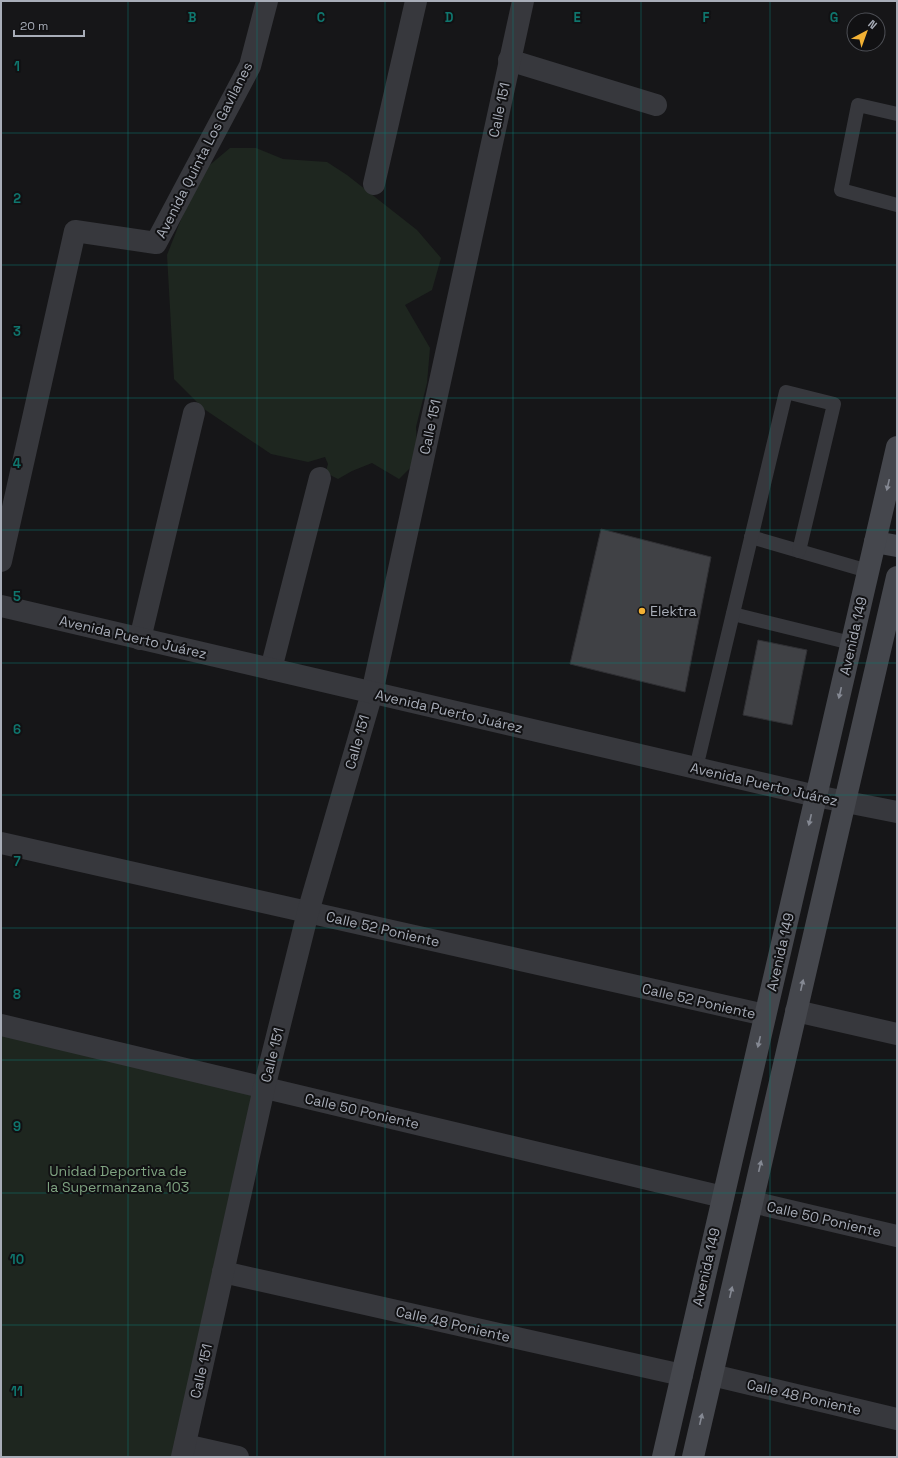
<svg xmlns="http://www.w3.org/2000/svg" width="898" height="1458" viewBox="0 0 898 1458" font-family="'Space Grotesk',sans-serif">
	<rect width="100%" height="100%" fill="#161618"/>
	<g fill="#1e261f">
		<polygon points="230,148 256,148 283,159 327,162 347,175 417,230 441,258 432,290 405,305 430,348 427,383 416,427 417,447 410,468 399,479 372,463 352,471 338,479 332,476 326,471 328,464 325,457 308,462 271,454 204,409 174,379 167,255 199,174"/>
		<polygon points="1,1031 259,1092 175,1457 1,1457"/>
	</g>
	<g fill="#404145" stroke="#303034">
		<polygon points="601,529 711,557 685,692 570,664"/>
		<polygon points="758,640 807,650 792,725 743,715"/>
	</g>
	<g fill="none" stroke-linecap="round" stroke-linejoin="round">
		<g stroke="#37383d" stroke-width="14">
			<polyline points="897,114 858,105 841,190 897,205"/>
			<polyline points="751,537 868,571"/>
			<polyline points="733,614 851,643"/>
			<polyline points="696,768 786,392 834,404 799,551"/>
		</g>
		<g stroke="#37383d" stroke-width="22">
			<polyline points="509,60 656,105"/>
			<polyline points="374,184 416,1"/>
			<polyline points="1,561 75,231 156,243 250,66 267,1"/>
			<polyline points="140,639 194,413"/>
			<polyline points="271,669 320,478"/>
			<polyline points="1,843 765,1015"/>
			<polyline points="796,1011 897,1034"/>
			<polyline points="1,1025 723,1197"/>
			<polyline points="752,1202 897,1236"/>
			<polyline points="223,1272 682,1375"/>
			<polyline points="712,1375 897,1419"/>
			<polyline points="185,1445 238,1457"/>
			<polyline points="182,1457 264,1088 308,912 372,693 523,1"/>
		</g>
		<polyline stroke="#37383d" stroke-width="22" points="1,606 816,796 897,812"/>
		<g stroke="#45474d" stroke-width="22">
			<polyline points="875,542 897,546"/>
			<polyline points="663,1457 897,447"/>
			<polyline points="693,1457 897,577"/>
		</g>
	</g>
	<defs><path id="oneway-solid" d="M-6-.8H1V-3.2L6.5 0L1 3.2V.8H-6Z"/></defs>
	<g fill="#858993">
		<use href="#oneway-solid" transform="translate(888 485) rotate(103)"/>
		<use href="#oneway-solid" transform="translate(840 693) rotate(103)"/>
		<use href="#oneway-solid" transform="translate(810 820) rotate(103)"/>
		<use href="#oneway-solid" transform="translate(802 985) rotate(-77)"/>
		<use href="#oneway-solid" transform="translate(759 1042) rotate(103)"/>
		<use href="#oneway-solid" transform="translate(760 1166) rotate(-77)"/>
		<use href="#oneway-solid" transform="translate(731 1292) rotate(-77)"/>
		<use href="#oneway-solid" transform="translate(701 1419) rotate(-77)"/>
	</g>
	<path fill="none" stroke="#0f766e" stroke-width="1" stroke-opacity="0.55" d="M128 1V1457M257 1V1457M385 1V1457M513 1V1457M641 1V1457M770 1V1457M1 133H897M1 265H897M1 398H897M1 530H897M1 663H897M1 795H897M1 928H897M1 1060H897M1 1193H897M1 1325H897"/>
	<circle fill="#f2b134" stroke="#111113" stroke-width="1.5" cx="642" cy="611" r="4"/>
	<g text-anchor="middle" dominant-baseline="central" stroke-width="4" stroke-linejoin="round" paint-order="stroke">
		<g font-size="14" fill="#a8adb8" stroke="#111113">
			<text transform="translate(499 110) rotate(-78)">Calle 151</text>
			<text transform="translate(204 150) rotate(-63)">Avenida Quinta Los Gavilanes</text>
			<text transform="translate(430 427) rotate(-78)">Calle 151</text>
			<text transform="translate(853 636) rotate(-77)">Avenida 149</text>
			<text transform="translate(133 637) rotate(13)">Avenida Puerto Juárez</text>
			<text transform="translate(449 711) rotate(13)">Avenida Puerto Juárez</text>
			<text transform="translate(357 742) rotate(-74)">Calle 151</text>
			<text transform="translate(764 784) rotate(13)">Avenida Puerto Juárez</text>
			<text transform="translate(383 929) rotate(13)">Calle 52 Poniente</text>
			<text transform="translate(780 952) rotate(-77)">Avenida 149</text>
			<text transform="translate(699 1001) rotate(13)">Calle 52 Poniente</text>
			<text transform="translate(272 1055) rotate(-76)">Calle 151</text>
			<text transform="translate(362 1111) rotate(13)">Calle 50 Poniente</text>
			<text transform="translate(824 1219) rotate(13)">Calle 50 Poniente</text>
			<text transform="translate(706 1267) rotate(-77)">Avenida 149</text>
			<text transform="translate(453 1324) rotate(13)">Calle 48 Poniente</text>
			<text transform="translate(201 1371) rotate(-77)">Calle 151</text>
			<text transform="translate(804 1397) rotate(13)">Calle 48 Poniente</text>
		</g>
		<g font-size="14" fill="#a8adb8" stroke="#111113" text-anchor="start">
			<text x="650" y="611">Elektra</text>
		</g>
		<g font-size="14" fill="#7fa381" stroke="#111113">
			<text x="118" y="1171">Unidad Deportiva de<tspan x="118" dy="16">la Supermanzana 103</tspan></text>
		</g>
	</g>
	<g font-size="13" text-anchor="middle" font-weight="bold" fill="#0f766e" stroke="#111113" stroke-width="4" stroke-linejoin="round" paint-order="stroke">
		<text x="192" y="22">B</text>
		<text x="321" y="22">C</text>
		<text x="449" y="22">D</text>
		<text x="577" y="22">E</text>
		<text x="706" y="22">F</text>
		<text x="834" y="22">G</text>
		<text x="17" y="71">1</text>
		<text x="17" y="203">2</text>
		<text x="17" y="336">3</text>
		<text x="17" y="468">4</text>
		<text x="17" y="601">5</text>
		<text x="17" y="734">6</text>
		<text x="17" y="866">7</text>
		<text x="17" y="999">8</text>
		<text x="17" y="1131">9</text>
		<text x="17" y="1264">10</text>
		<text x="17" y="1396">11</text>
	</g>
	<rect width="898" height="1458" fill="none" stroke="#a8adb8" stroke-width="4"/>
	<g transform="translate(866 32) rotate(41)"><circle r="19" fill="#111113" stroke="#4d4f55"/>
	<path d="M0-3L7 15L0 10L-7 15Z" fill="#f2b134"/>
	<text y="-6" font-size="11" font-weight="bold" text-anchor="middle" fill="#a8adb8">N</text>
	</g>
	<path d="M14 30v6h70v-6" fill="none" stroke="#a8adb8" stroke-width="2"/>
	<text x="20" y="30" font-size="12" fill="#a8adb8" stroke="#111113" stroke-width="3" paint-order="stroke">20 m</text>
</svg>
